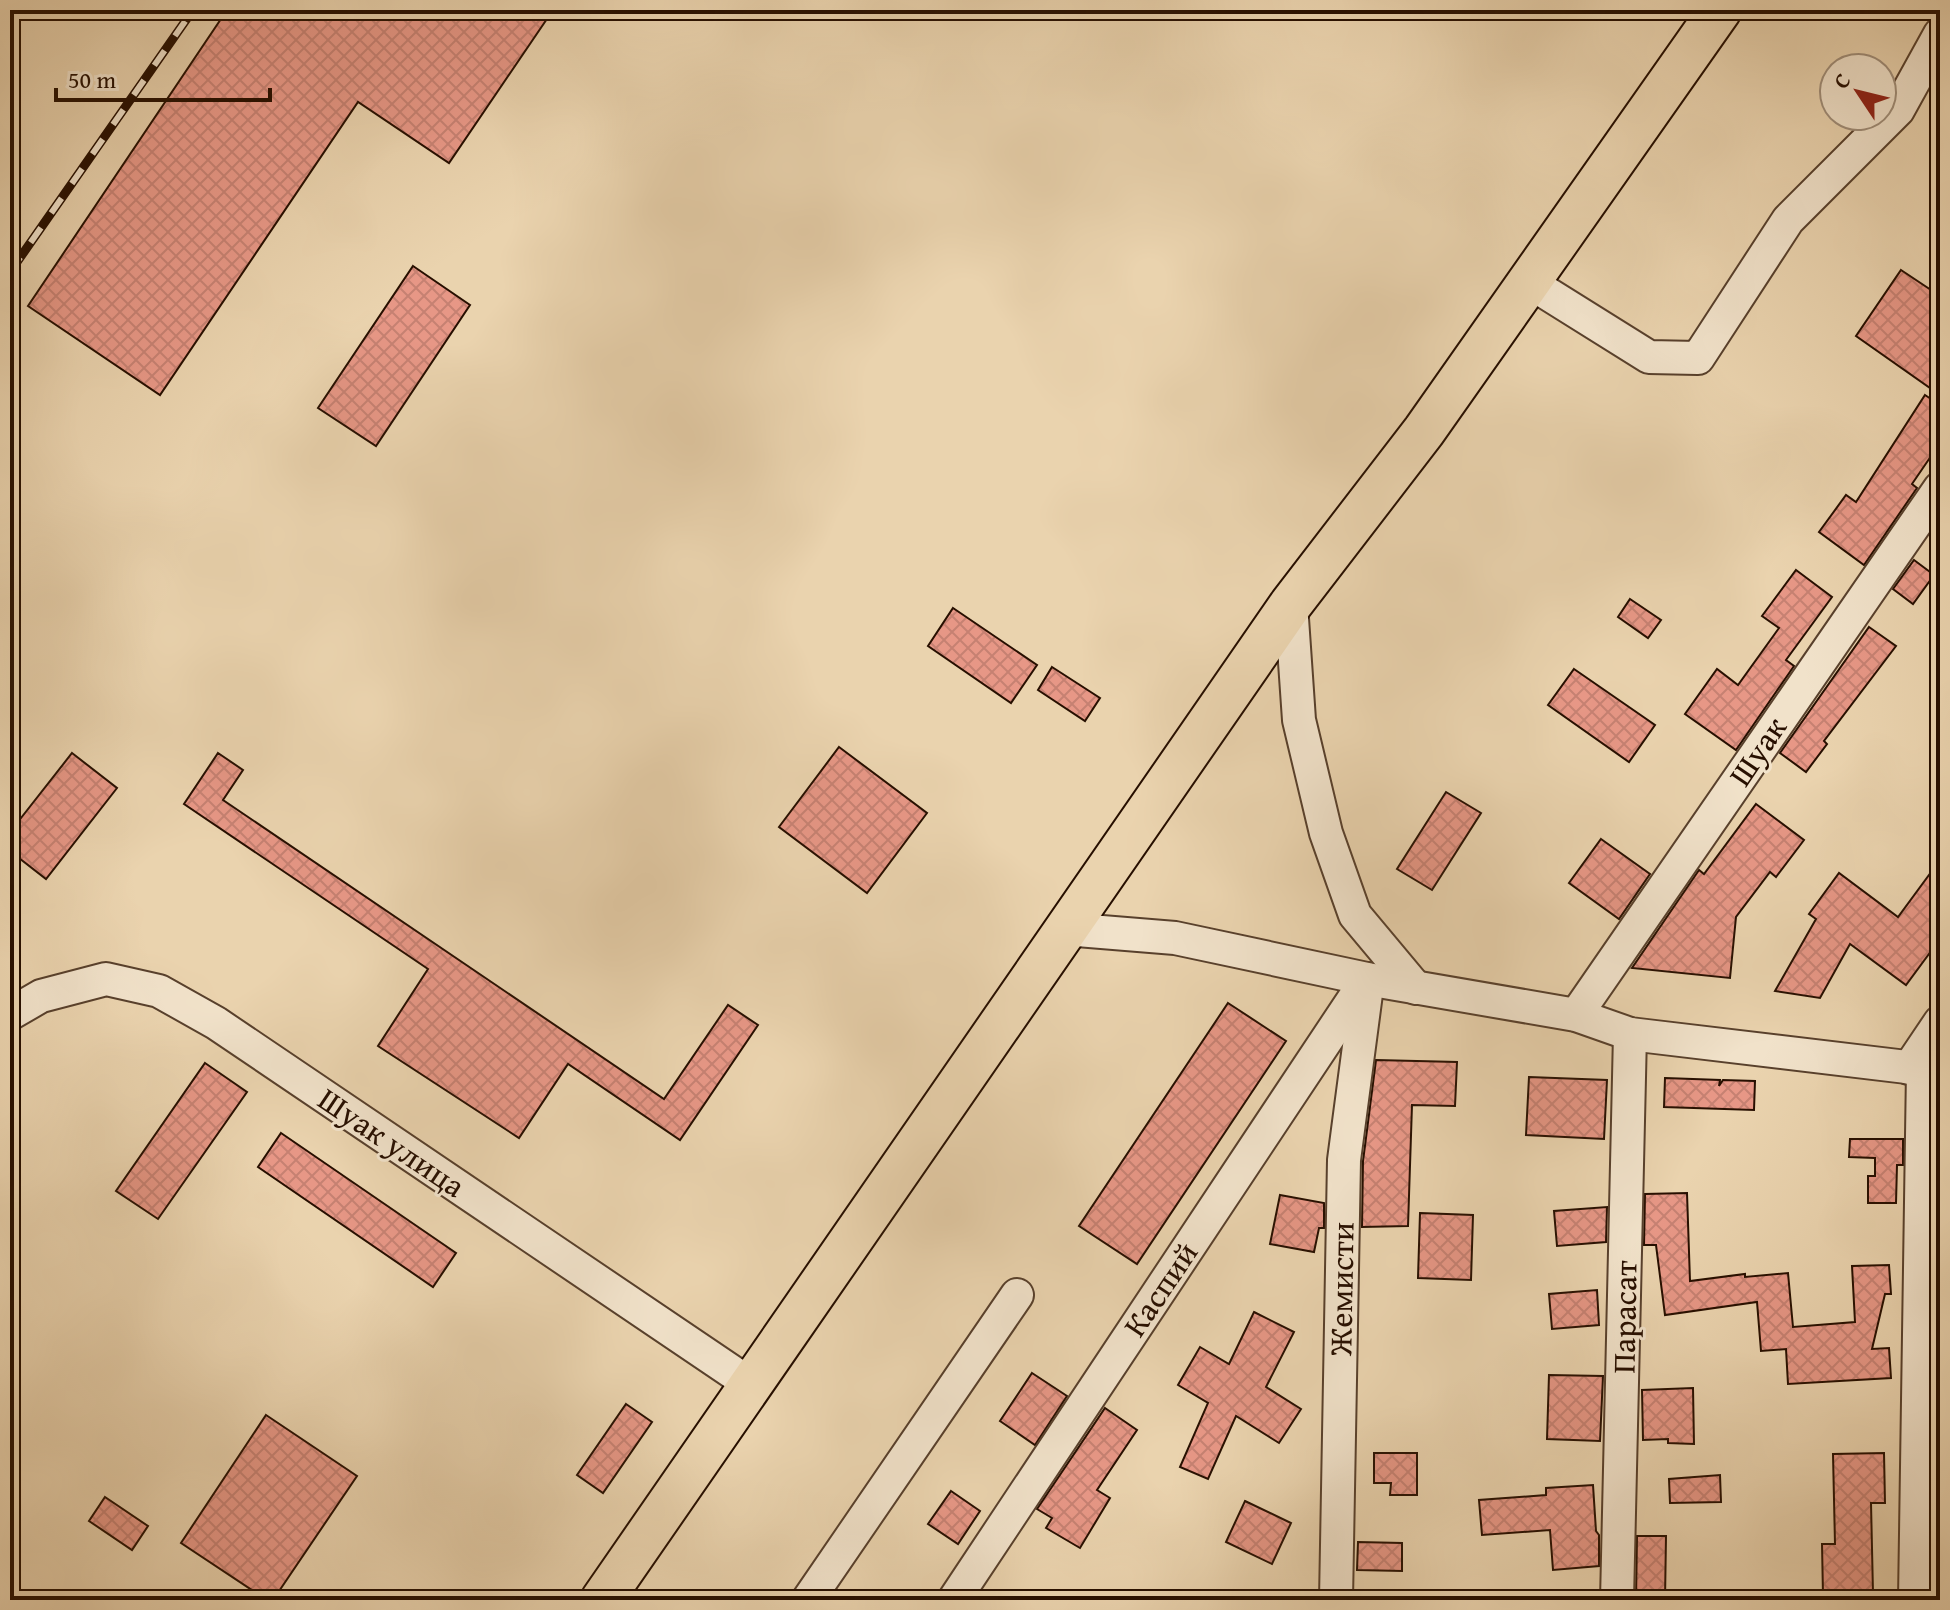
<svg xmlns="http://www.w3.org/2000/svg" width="1950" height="1610" viewBox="0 0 1950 1610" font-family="'Gentium Book Plus',serif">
	<defs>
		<pattern id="building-cross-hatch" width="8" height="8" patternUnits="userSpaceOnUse" patternTransform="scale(2)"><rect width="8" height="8" fill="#e79786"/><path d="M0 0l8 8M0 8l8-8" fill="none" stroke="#c68172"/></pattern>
	</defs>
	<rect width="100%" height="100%" fill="#ead3ae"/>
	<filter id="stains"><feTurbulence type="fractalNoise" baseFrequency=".0025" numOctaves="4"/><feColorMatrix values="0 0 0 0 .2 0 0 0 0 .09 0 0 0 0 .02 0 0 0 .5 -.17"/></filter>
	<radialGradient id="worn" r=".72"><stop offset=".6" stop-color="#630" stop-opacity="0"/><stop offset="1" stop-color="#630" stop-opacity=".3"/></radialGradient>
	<g fill="url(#building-cross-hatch)" stroke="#270f00" stroke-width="2">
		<polygon points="227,10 553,10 449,163 358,102 160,395 28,306"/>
		<polygon points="413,266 470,305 376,446 318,408"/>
		<polygon points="1901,270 1940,296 1940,395 1856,336"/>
		<polygon points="1925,395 1940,405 1940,443 1912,484 1917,488 1864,565 1819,532 1846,495 1856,502"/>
		<polygon points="1914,560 1934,575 1913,604 1893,589"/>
		<polygon points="1796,570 1832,597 1786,660 1794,666 1736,750 1685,714 1717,669 1738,685 1779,628 1762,616"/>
		<polygon points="1630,599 1661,620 1648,638 1618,617"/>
		<polygon points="953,608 1037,665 1011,703 928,646"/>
		<polygon points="1869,627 1896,646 1824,741 1827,744 1806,772 1780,753"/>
		<polygon points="1052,667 1100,698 1085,721 1038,690"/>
		<polygon points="1574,669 1655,725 1629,762 1548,705"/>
		<polygon points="839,747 927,813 867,893 779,827"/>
		<polygon points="72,753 117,788 46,879 10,851 10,832"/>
		<polygon points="218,753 243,770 223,800 664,1099 728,1005 758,1025 680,1140 568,1064 519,1138 378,1046 428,969 184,804"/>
		<polygon points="1446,792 1481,813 1432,890 1397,869"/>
		<polygon points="1756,804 1804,840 1776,877 1770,872 1736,917 1730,978 1632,968 1699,870 1704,874"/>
		<polygon points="1601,839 1650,874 1619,919 1569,883"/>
		<polygon points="1940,860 1940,939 1906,985 1850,944 1820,998 1775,991 1816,919 1809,914 1839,873 1898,917"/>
		<polygon points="1228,1003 1286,1041 1137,1264 1079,1226"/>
		<polygon points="1376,1060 1457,1062 1455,1106 1412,1105 1408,1226 1362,1227 1363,1161"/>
		<polygon points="205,1063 247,1092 158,1219 116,1191"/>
		<polygon points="1529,1077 1607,1080 1604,1139 1526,1135"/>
		<polygon points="1665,1078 1720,1080 1719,1086 1723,1080 1755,1081 1754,1110 1664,1107"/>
		<polygon points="281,1133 456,1253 433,1287 258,1167"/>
		<polygon points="1850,1139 1903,1139 1903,1165 1897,1165 1896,1203 1868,1203 1868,1176 1875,1176 1875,1158 1849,1157"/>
		<polygon points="1687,1193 1690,1281 1745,1274 1745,1277 1788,1273 1793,1327 1855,1322 1852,1266 1889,1265 1891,1294 1885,1294 1872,1349 1889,1348 1891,1378 1788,1384 1786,1349 1761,1351 1757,1302 1665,1315 1656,1245 1644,1245 1645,1194"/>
		<polygon points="1280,1195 1324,1203 1324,1228 1319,1228 1314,1252 1270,1244"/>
		<polygon points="1607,1207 1606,1242 1557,1246 1554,1211"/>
		<polygon points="1420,1213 1473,1215 1471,1280 1418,1278"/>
		<polygon points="1597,1290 1599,1325 1552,1329 1549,1294"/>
		<polygon points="1254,1312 1294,1332 1266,1387 1301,1409 1279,1443 1236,1416 1208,1479 1180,1467 1208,1403 1178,1385 1200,1347 1229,1364"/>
		<polygon points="1032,1373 1067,1396 1035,1445 1000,1421"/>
		<polygon points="1549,1375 1603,1376 1600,1441 1547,1439"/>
		<polygon points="1693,1388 1694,1444 1668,1443 1668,1439 1643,1440 1642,1390"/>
		<polygon points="626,1404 652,1422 603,1493 577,1475"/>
		<polygon points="1105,1408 1137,1430 1097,1490 1110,1498 1080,1548 1046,1528 1052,1518 1037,1509"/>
		<polygon points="266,1415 357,1476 273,1600 267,1600 181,1543"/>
		<polygon points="1374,1453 1417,1453 1417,1495 1390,1495 1391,1483 1374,1483"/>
		<polygon points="1884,1453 1885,1503 1871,1503 1873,1593 1823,1595 1822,1544 1835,1544 1833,1454"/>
		<polygon points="1720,1475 1721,1502 1670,1503 1669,1479"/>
		<polygon points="1593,1485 1596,1531 1599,1535 1599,1566 1553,1570 1550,1530 1482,1535 1479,1500 1546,1495 1546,1488"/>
		<polygon points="951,1491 980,1511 958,1544 928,1524"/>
		<polygon points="105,1497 148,1526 132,1550 89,1521"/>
		<polygon points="1245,1501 1291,1523 1272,1564 1226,1542"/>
		<polygon points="1637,1536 1666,1536 1665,1600 1636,1600"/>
		<polygon points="1358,1542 1402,1543 1402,1571 1357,1570"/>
	</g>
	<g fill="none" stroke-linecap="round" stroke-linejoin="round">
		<g stroke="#58402c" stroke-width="36">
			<g id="minor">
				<polyline points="1529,282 1649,357 1698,358 1788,220 1898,110 1940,34"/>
				<polyline points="1291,604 1299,720 1326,833 1355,915 1416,988"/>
				<polyline points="1065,929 1175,938 1367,979 1576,1015 1630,1034 1940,1071"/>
				<polyline points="10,1014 41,996 106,979 159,991 216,1023 753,1386"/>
				<polyline points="1576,1015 1940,488"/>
				<polyline points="1909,1068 1940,1022"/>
				<polyline points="808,1600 1017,1295"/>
				<polyline points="954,1600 1367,979"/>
				<polyline points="1336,1600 1344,1160 1367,986"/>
				<polyline points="1617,1600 1630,1034"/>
				<polyline points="1915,1600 1923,1070"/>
			</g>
		</g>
		<g stroke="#270f00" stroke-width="46">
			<polyline id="major" points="602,1600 1291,604 1424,431 1720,10"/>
		</g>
		<use href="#minor" stroke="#f1e2ca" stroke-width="32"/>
		<use href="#major" stroke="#ead3ae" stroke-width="42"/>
		<g stroke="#270f00" stroke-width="9">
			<polyline id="rail" points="10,272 193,10"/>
		</g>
		<use href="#rail" stroke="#f1e2ca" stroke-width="6" stroke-dasharray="18" stroke-linecap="butt"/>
	</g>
	<g text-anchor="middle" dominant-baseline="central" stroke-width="6" stroke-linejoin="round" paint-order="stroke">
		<g font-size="32" fill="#270f00" stroke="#f1e2ca">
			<text transform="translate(1757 751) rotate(-56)">Шуак</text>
			<text transform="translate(392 1142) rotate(34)">Шуак улица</text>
			<text transform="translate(1160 1289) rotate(-56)">Каспий</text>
			<text transform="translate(1341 1289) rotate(-89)">Жемисти</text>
			<text transform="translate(1624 1317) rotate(-89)">Парасат</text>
		</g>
	</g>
	<rect width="1950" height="1610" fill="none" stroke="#ead3ae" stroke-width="40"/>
	<rect x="12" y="12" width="1926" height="1586" fill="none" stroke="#270f00" stroke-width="4"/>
	<rect x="20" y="20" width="1910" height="1570" fill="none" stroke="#270f00" stroke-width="2"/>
	<g transform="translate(1858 92) rotate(305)"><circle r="38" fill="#f1e2ca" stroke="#a08e79" stroke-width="2"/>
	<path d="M0-6L14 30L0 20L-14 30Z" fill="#8f2418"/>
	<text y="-12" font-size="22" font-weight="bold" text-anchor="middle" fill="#270f00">С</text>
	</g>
	<path d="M56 88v12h214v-12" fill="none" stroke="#270f00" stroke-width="4"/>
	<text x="68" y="88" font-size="24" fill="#270f00" stroke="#f1e2ca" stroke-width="6" paint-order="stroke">50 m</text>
	<rect width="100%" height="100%" filter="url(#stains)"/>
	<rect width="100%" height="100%" fill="url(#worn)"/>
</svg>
